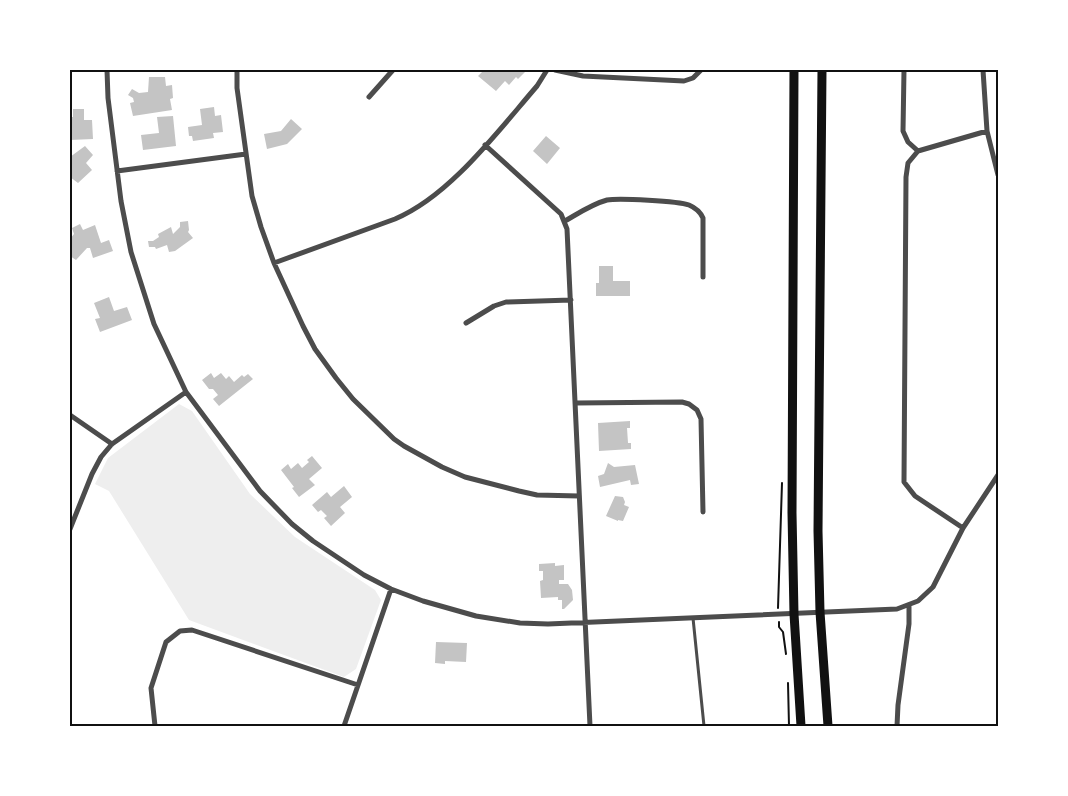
<svg xmlns="http://www.w3.org/2000/svg" width="1068" height="796" viewBox="0 0 1068 796" font-family="Cabin,sans-serif">
	<rect width="100%" height="100%" fill="#fff"/>
	<!-- green -->
	<path fill="#eee" d="M179,404L192,411L250,494L295,537L375,590L381,600L356,669L344,677L189,620L109,491L95,484L108,458Z"/>
	<!-- building -->
	<path fill="#c4c4c4" d="M141,70H170V72H141Z
		M484,70H525V72L518,79L516,77L509,85L505,81L496,91L478,76Z
		M149,77H165L166,86L172,85L173,98L170,99L172,110L133,116L130,103L134,102L133,98L128,95L132,89L139,93L148,92Z
		M214,107L215,116L221,115L223,132L213,133L214,138L193,141L192,136H189L188,127L202,125L200,109Z
		M73,109H84V120H92L93,139L70,140V117H73Z
		M173,116L176,146L143,150L141,135L159,133L157,117Z
		M291,119L302,129L287,144L267,149L264,134L281,131Z
		M546,136L560,148L547,164L533,151Z
		M85,146L93,155L86,163L92,170L78,183L70,177V157Z
		M188,221L189,230L188,232L193,238L175,251L169,252L167,245L156,249L155,247H149L148,241H153L159,237L158,234L171,227L173,234L180,227V222Z
		M80,224L83,230L95,225L101,243L109,240L113,251L93,258L90,248H87L76,260L70,256V239L74,234L72,228Z
		M599,266H613V281H630V296H596V283H599Z
		M109,297L114,311L127,307L132,320L100,332L95,319L100,318L94,303Z
		M211,373L214,378L221,373L226,379L229,376L234,382L242,375L244,377L248,374L253,379L219,406L213,399L218,395L213,389H209L202,380Z
		M630,421V428H627L628,443H631V449L599,451L598,423Z
		M312,456L322,468L309,479L315,485L299,497L292,488L294,487L281,470L288,464L291,469L298,463L302,468L309,462L307,460Z
		M608,463L614,467L635,465L639,484L631,485L630,480L600,487L598,476L604,474Z
		M344,486L352,497L340,507L345,513L331,526L324,518L327,516L321,510L318,512L312,505L327,492L331,497Z
		M615,496L623,497L625,502L624,505L629,507L623,521L618,520V521L606,516Z
		M555,563V566L564,565V580H559V584H568L572,590L573,600L564,609H562V600H558V597L541,598L540,581L543,580V571H539V564Z
		M436,642L467,643L466,662L445,661V664L435,663Z"/>
	<g fill="none" stroke-linecap="round" stroke-linejoin="round">
		<!-- path -->
		<path stroke="#111" stroke-width="2" d="M778,608L782,483
			M779,622V627L783,632L786,654
			M788,683L789,726"/>
		<!-- service -->
		<path stroke="#4c4c4c" stroke-width="3" d="M693,618L704,726"/>
		<!-- minor -->
		<path stroke="#4c4c4c" stroke-width="5" d="M107,70L108,98L121,201L131,252L154,324L186,392L260,491L292,524L313,541L364,575L391,589L423,601L476,616L520,623L548,624L897,609L918,601L933,587L963,528L998,475
			M237,70V88L252,196L261,227L274,263L303,326L315,349L336,378L353,399L394,439L404,446L442,467L465,477L519,491L537,495L579,496
			M555,70L583,76L684,81L693,78L701,70
			M904,70L903,131L908,142L918,151
			M983,70L987,131L998,175
			M369,97L393,70
			M485,145L561,214L567,229L590,726
			M117,171L246,154
			M565,221C579,213 592,204 607,200C619,198 678,201 689,205C696,208 700,211 703,218V277
			M274,263L395,219C450,196 498,131 537,86L547,70
			M466,323L494,306L506,302L571,300
			M576,403L682,402L689,404L697,410L701,419L703,512
			M70,415L112,444
			M963,528L915,496L904,482L906,177L908,163L918,151L987,131
			M70,529L92,474L101,457L112,444L186,392
			M155,726L151,688L166,642L180,631L192,630L358,685
			M344,726L391,589
			M897,726L898,705L909,624V606"/>
		<!-- secondary -->
		<path stroke="#111" stroke-width="9" d="M794,70L792,513L794,614L801,726
			M822,70L818,531L820,612L828,726"/>
	</g>
	<!-- border -->
	<rect width="1068" height="796" fill="none" stroke="#ffffff" stroke-width="142"/>
	<rect x="71" y="71" width="926" height="654" fill="none" stroke="#111" stroke-width="2"/>
</svg>
